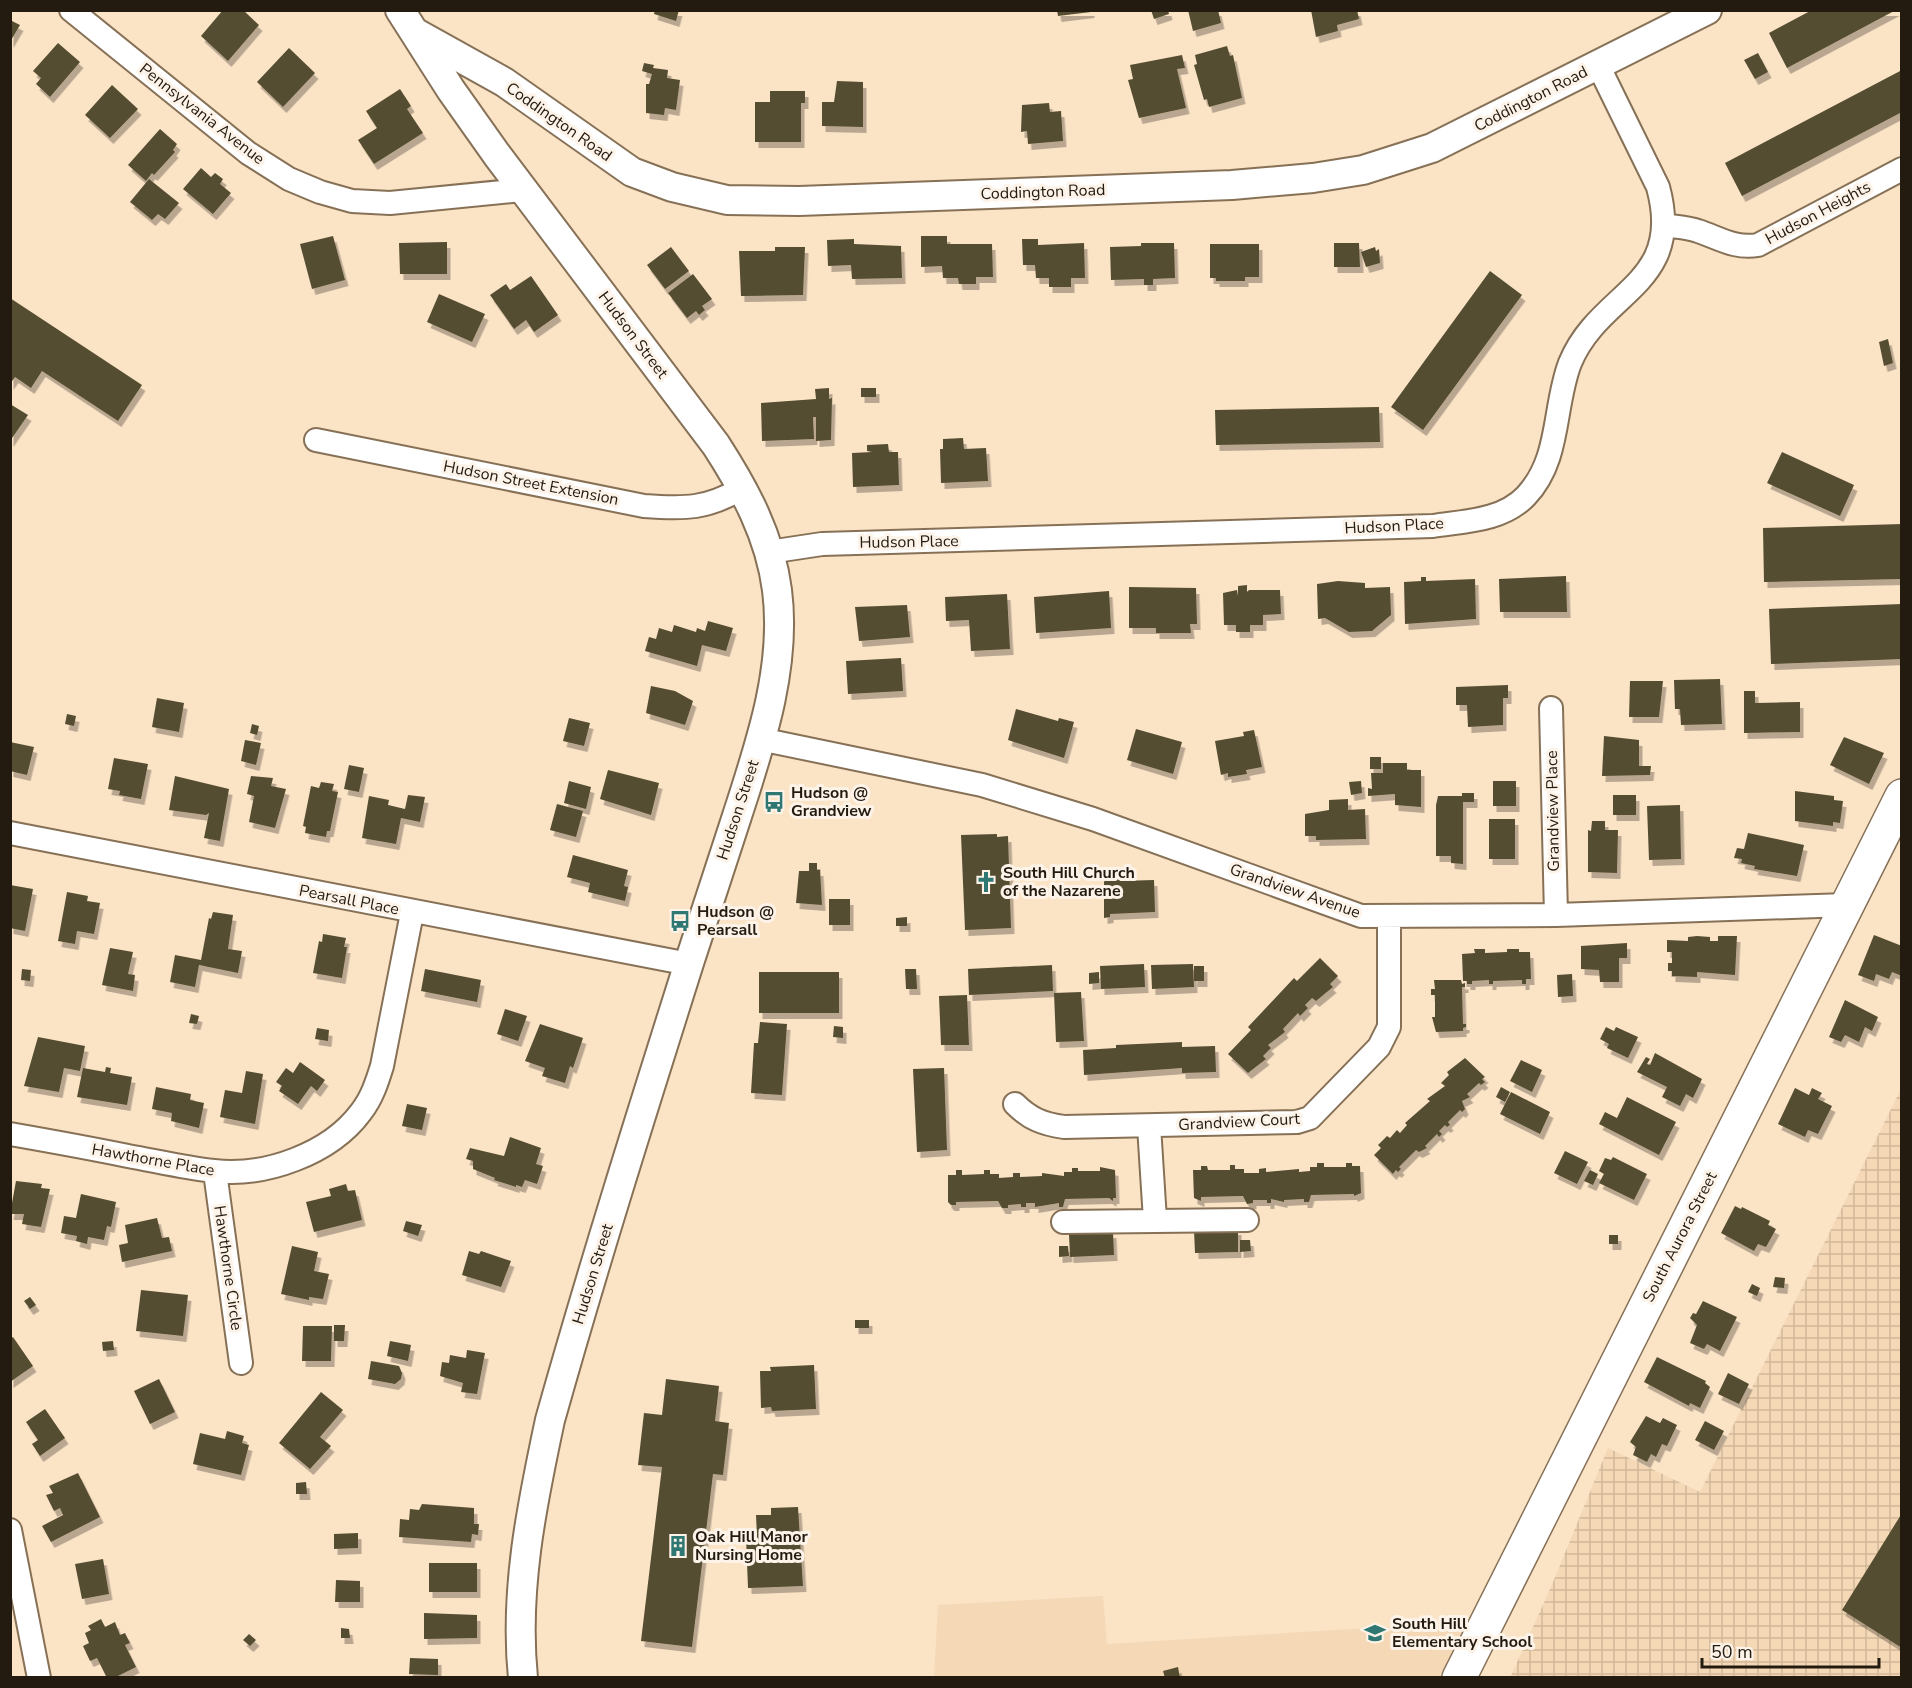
<svg xmlns="http://www.w3.org/2000/svg" width="1912" height="1688" viewBox="0 0 1912 1688" font-family="'Nunito Sans',sans-serif">
	<defs>
		<pattern id="industrial-grid" width="8" height="8" patternUnits="userSpaceOnUse" patternTransform="scale(1.5)"><rect width="8" height="8" fill="#f5d8b5"/><path d="M0 4h8M4 0v8" fill="none" stroke="#d2b99b"/></pattern>
		<filter id="shadow"><feDropShadow dx="3.5" dy="6" stdDeviation="0" flood-color="#0004"/></filter>
	</defs>
	<rect width="100%" height="100%" fill="#fbe3c6"/>
	<!-- built -->
	<path fill="#f5d8b5" d="M1103,1596L1107,1644L1469,1622L1443,1677L934,1678L938,1605Z"/>
	<!-- industrial -->
	<path fill="url(#industrial-grid)" d="M1901,1089V1677L1510,1678L1551,1587L1608,1448L1700,1492Z"/>
	<!-- building -->
	<path fill="#554d30" filter="url(#shadow)" d="M223,10H243L259,25L228,61L201,36Z
		M655,10H679L676,21L654,14Z
		M1057,10H1091V12L1058,16Z
		M1151,10H1168L1169,14L1154,19Z
		M1188,10H1218L1221,23L1193,31Z
		M1311,10H1357L1359,19L1337,25L1338,31L1316,37Z
		M1812,10H1896L1787,68L1769,33Z
		M10,20L20,25L10,42Z
		M58,43L80,62L50,97L36,84L41,78L33,71Z
		M1227,46L1230,56L1233,55L1242,98L1209,107L1207,99L1204,100L1194,65L1197,64L1195,55Z
		M289,48L315,73L283,107L257,82Z
		M1758,53L1768,72L1755,79L1744,60Z
		M1182,55L1185,68L1177,69L1186,108L1139,118L1128,80L1133,79L1130,65Z
		M644,63L654,65L653,68L668,70L667,78L680,80L676,110L665,108L664,115L646,113V84H649L652,74L642,71Z
		M1902,70V112L1742,196L1725,163Z
		M837,81L863,82V127L822,126V102H834Z
		M112,85L138,109L110,138L85,115Z
		M400,89L411,106L407,109L423,133L374,164L358,140L377,128L366,111Z
		M770,91H805V103H801V142H755V102H770Z
		M1049,103L1050,112L1061,111L1063,141L1028,144L1027,131L1021,132L1022,105Z
		M160,129L177,144L173,150L175,152L154,175L152,173L146,181L128,165Z
		M201,168L211,177L215,173L223,179L220,184L231,193L213,214L183,189Z
		M149,179L179,203L165,219L158,214L152,220L130,202Z
		M333,236L345,280L312,289L300,244Z
		M921,236H947V244H992L993,277H976V284H959L958,278H943L942,266L921,267Z
		M854,239V244L901,246L902,278L852,279L851,265L828,266L827,240Z
		M1022,239H1038V245L1084,243L1085,278H1071V287H1049V278H1036L1035,265H1023Z
		M447,242V274H400L399,243Z
		M1141,243H1174L1175,278L1153,279V285H1144V279L1111,280L1110,247L1141,246Z
		M1334,243H1359L1360,267H1334Z
		M1210,244H1259V277H1245V281H1216V278H1210Z
		M671,247L689,271L665,289L647,265Z
		M775,247H805L803,295L741,296L739,251H775Z
		M1375,247L1376,251L1379,249L1380,263L1366,267L1361,252Z
		M1490,271L1522,295L1423,430L1391,407Z
		M693,274L712,299L702,306L705,310L699,315L696,311L687,318L668,293Z
		M531,276L558,315L534,332L526,320L514,329L490,295L506,284L510,290Z
		M439,294L485,314L472,342L427,322Z
		M10,298L142,385L118,421L42,371L31,388L15,377L10,384Z
		M1888,339L1893,363L1884,366L1879,342Z
		M829,388V399L832,398L831,440L816,441V417H813L814,439L762,441L761,403L816,399L815,389Z
		M861,388H876V397H861Z
		M10,404L28,415L10,441Z
		M1379,407L1380,442L1216,445L1215,410Z
		M963,438L964,449L986,448L988,481L941,483L940,449H943V439Z
		M888,444L889,452H898L899,485L853,487L852,453L872,452L867,451V445Z
		M1782,452L1854,485L1840,516L1767,483Z
		M1902,524V579L1764,582L1763,528Z
		M1566,576L1567,612H1500L1499,579Z
		M1421,577H1426V581L1475,579L1476,619L1405,624L1404,582L1421,581Z
		M1338,581L1365,583V588L1390,587L1391,615L1372,631L1349,632L1325,618L1318,619L1317,584Z
		M1247,585V592L1249,590H1280L1281,614L1263,615V625H1250V632H1236V625H1224L1223,593L1237,590L1238,596V586Z
		M1129,587L1196,588L1197,624H1190L1191,633H1156V628H1129Z
		M1109,591L1111,628L1036,633L1034,597Z
		M1007,594L1010,649L971,651L969,620L946,621L945,597Z
		M1902,604V659L1771,664L1769,609Z
		M907,605L910,637L859,641L855,607Z
		M708,621L733,628L726,651L702,645L697,666L645,651L649,637L656,639L659,628L672,632L674,625L696,632L697,628L705,631Z
		M901,658L903,691L848,694L846,661Z
		M1720,679L1722,724L1681,725L1680,709H1675L1674,680Z
		M1630,681H1663L1659,717H1629Z
		M1508,685V698H1503V725L1468,727L1467,705H1456V687Z
		M651,686L675,691L693,701L685,725L646,713Z
		M1744,691H1755V703L1800,702V732L1744,733Z
		M157,698L184,703L179,732L152,727Z
		M1016,709L1058,721L1059,718L1074,722L1064,758L1008,740Z
		M67,714L76,716L74,726L65,724Z
		M569,718L590,723L584,746L563,741Z
		M252,724L259,726L257,735L250,733Z
		M1136,729L1182,742L1173,774L1127,760Z
		M1254,730L1262,767L1246,770L1247,774L1228,777V773L1221,775L1215,741L1244,736L1243,732Z
		M1604,736L1639,740V766H1651L1650,775L1602,776Z
		M1844,737L1884,753L1869,784L1830,765Z
		M245,740L261,743L256,765L241,761Z
		M10,742L34,747L27,775L10,771Z
		M1370,757H1381V769H1370Z
		M114,758L148,764L141,799L119,795L120,791L108,789Z
		M1383,763H1407V770H1421V807L1395,805V794L1368,796V788L1372,789L1371,773H1383Z
		M349,765L364,768L359,792L344,789Z
		M608,770L659,783L651,815L600,799Z
		M175,776L229,789L220,841L204,838L209,813L206,815L169,810Z
		M251,776L273,778L271,786L286,789L275,828L249,822L254,796L247,794Z
		M569,781L591,787L586,809L564,803Z
		M1361,781L1362,793L1351,795L1349,782Z
		M1493,781H1516V806H1493Z
		M321,782L334,784L332,791L338,792L330,831H327L326,837L305,833L306,827L303,826L311,786L319,788Z
		M1795,791L1834,796V800L1843,801L1840,823L1833,822V826L1795,821Z
		M1462,793H1474V802H1463V864L1451,863V856H1436V805L1438,796H1462Z
		M408,795L425,797L420,822L401,818L396,844L362,838L369,796L389,800L388,805L405,809Z
		M1613,795H1636V815H1613Z
		M1348,799V810L1365,809L1366,839L1316,840V836H1305V814L1329,810V800Z
		M557,804L583,811L576,837L550,830Z
		M1680,805L1681,859L1649,860L1647,806Z
		M1489,819H1515V859H1489Z
		M1592,821H1605V830H1618L1617,873L1588,872V830L1591,831Z
		M1748,833L1804,845L1797,876L1754,869L1755,866L1741,863L1742,859L1734,858L1737,848L1744,849Z
		M997,834V837L1008,836L1011,928L965,930L961,835Z
		M573,855L628,870L624,886L628,887L625,901L588,892L590,883L567,877Z
		M809,863H817V870H820L822,905L796,903L799,871H809Z
		M1120,878V881L1154,880L1155,912L1110,914V917L1104,918V882L1106,879Z
		M10,885L33,889L25,931L10,928Z
		M67,892L88,896L87,901L100,903L94,934L77,931L75,944L58,941Z
		M829,899H850V925H829Z
		M213,912L233,915L228,949L242,951L238,973L199,965L195,987L170,982L175,955L201,960L209,918L211,919Z
		M907,917V926H896V918Z
		M323,934L346,938L344,947H347L342,978L313,973L319,941L322,942Z
		M1874,935L1902,946V976L1892,972L1889,979L1876,974L1874,981L1858,975Z
		M1697,936L1710,937V941H1718V936H1737L1735,975L1697,972V977L1672,976V971H1668V963H1672V952H1667V940L1688,941V937Z
		M1627,943V958H1619V982H1600L1599,970L1581,969V946Z
		M110,948L133,952L128,974L135,975L133,991L102,985Z
		M1474,949H1485V953L1507,952V949H1519V952H1530L1531,979H1526V984H1522V980L1493,981V984H1489V980L1472,981V984H1467V981H1463L1462,954L1475,953Z
		M1320,958L1338,976L1330,984L1333,987L1316,1001L1312,998L1305,1005L1308,1008L1300,1016L1298,1013L1283,1029L1285,1032L1268,1045L1271,1048L1263,1056L1266,1059L1248,1073L1228,1054L1251,1030L1248,1027L1294,978L1297,981Z
		M1144,964L1145,987L1101,989L1100,966Z
		M1193,964L1194,987L1152,989L1151,965Z
		M1052,965L1053,991L969,995L968,969Z
		M1194,966H1204V981H1194Z
		M22,969L31,970L30,981L21,980Z
		M425,969L481,980L477,1002L421,991Z
		M905,969H916L917,989H906Z
		M759,972H839V1013H759Z
		M1099,972V983L1089,984V973Z
		M1572,974L1573,996L1558,997L1557,975Z
		M1434,980H1461L1462,984L1465,983V987H1462L1463,1024H1466V1027L1463,1028V1031L1436,1032L1432,1017H1435V995H1431V989H1435Z
		M1081,992L1084,1041L1056,1042L1054,993Z
		M967,995L969,1045H941L939,996Z
		M1845,1000L1878,1017L1872,1031L1865,1027L1859,1042L1845,1035L1841,1042L1829,1037Z
		M505,1009L527,1016L518,1041L497,1034Z
		M191,1014L199,1016L197,1024L189,1023Z
		M760,1022L787,1024L782,1095L751,1093L754,1043H758Z
		M540,1024L583,1038L573,1068L570,1066L565,1083L542,1076L545,1068L525,1061Z
		M834,1026L843,1027V1038L833,1037Z
		M1606,1027L1614,1031L1616,1027L1638,1037L1628,1058L1607,1048L1609,1044L1600,1039Z
		M317,1028L329,1030L328,1041L315,1039Z
		M38,1037L85,1046L80,1071L64,1068L59,1092L24,1086Z
		M1182,1042V1047L1215,1046L1216,1072L1182,1073V1068L1084,1075L1083,1050L1116,1048V1045Z
		M1655,1053L1702,1079L1693,1098L1686,1094L1680,1106L1662,1097L1667,1087L1637,1072L1646,1057L1650,1059L1647,1064L1650,1065Z
		M1465,1058L1485,1077L1482,1079L1485,1082L1481,1085L1479,1083L1467,1094L1470,1097L1462,1101L1465,1109L1462,1112L1460,1110L1448,1122L1450,1125L1447,1127L1445,1125L1439,1131L1442,1134L1439,1137L1437,1134L1425,1146L1427,1148L1419,1152L1416,1150L1399,1167L1401,1169L1398,1172L1396,1170L1393,1174L1374,1155L1381,1148L1378,1145L1387,1136L1390,1138L1397,1130L1400,1133L1407,1125L1405,1123L1430,1101L1427,1099L1445,1086L1441,1083L1449,1075L1447,1072Z
		M1521,1060L1542,1070L1532,1092L1510,1081Z
		M300,1062L325,1080L317,1091L311,1086L298,1104L279,1091L282,1086L276,1082L286,1068L293,1073Z
		M106,1067L111,1068L110,1073L132,1077L127,1105L77,1097L83,1068L105,1072Z
		M944,1068L947,1150L917,1152L913,1069Z
		M246,1071L263,1074L255,1124L220,1117L225,1090L242,1093Z
		M156,1087L191,1094L190,1100L204,1103L199,1128L171,1121L172,1113L152,1109Z
		M1501,1087L1510,1092L1505,1102L1496,1097Z
		M1795,1088L1809,1095L1812,1088L1822,1093L1818,1099L1832,1106L1818,1134L1808,1130L1805,1137L1778,1124Z
		M1511,1092L1550,1112L1540,1134L1500,1114Z
		M1627,1097L1676,1122L1659,1155L1599,1124L1605,1112L1617,1118Z
		M407,1104L427,1108L422,1130L402,1126Z
		M510,1137L541,1148L536,1164L543,1166L537,1184L525,1180L522,1187L516,1185V1187L494,1180L495,1178L473,1169V1161L466,1159L470,1148L504,1156Z
		M1565,1151L1588,1162L1577,1184L1554,1173Z
		M1613,1157L1647,1174L1634,1200L1599,1183L1604,1174L1599,1171L1605,1158L1611,1160Z
		M1317,1163H1324V1167H1346V1163H1352V1166H1360L1361,1193L1354,1196V1194L1311,1195L1309,1202H1304V1199L1284,1200V1202L1271,1199V1203H1267V1200H1253V1203L1247,1204L1243,1196L1201,1197V1201L1194,1198L1193,1170H1201V1166H1207L1208,1170H1230V1165H1235V1169H1244V1173H1259V1169L1266,1168V1172L1299,1169V1172L1310,1171V1167H1317Z
		M1100,1167L1115,1170L1116,1198H1113V1201L1109,1198L1065,1199L1063,1207H1059V1203L1035,1207V1203H1026V1207H1021V1204L1008,1205V1208H1002L998,1201L956,1202V1205H951L948,1202V1175H956V1170H962V1175L984,1174V1170H990V1174H999V1178L1013,1177V1173H1020V1177L1042,1176V1173L1064,1176V1172H1072V1168H1078V1171H1100Z
		M1590,1170L1598,1174L1593,1185L1584,1181Z
		M16,1181L42,1184L41,1188L50,1189L41,1227L22,1224L24,1214H10Z
		M346,1184L348,1191L355,1190L362,1220L314,1232L306,1202L331,1196L329,1189Z
		M81,1194L116,1202L111,1227L107,1226L104,1240L88,1237L87,1244L76,1241L77,1236L61,1233L64,1216L76,1218Z
		M1735,1206L1741,1209L1742,1207L1770,1221L1768,1225L1776,1229L1766,1247L1758,1244L1754,1251L1721,1233Z
		M157,1218L162,1238L169,1237L172,1251L122,1262L119,1245L128,1243L125,1225Z
		M406,1221L422,1225L418,1236L403,1231Z
		M1238,1229V1252L1195,1253L1194,1230Z
		M1113,1232L1114,1255L1070,1257L1069,1234Z
		M1609,1235H1618V1244H1609Z
		M1240,1240H1250L1251,1251L1240,1252Z
		M292,1246L318,1252L314,1271L329,1274L323,1299L309,1297V1300L281,1294Z
		M1059,1246H1068L1069,1256L1059,1257Z
		M469,1251L479,1254L481,1251L511,1261L501,1287L462,1275Z
		M1775,1277L1785,1278L1784,1288L1773,1287Z
		M1752,1284L1760,1288L1757,1296L1748,1292Z
		M141,1290L188,1295L183,1336L136,1331Z
		M30,1297L36,1305L30,1309L24,1301Z
		M1703,1301L1737,1317L1720,1351L1707,1344L1704,1349L1690,1343L1697,1325L1690,1318L1693,1313L1696,1314Z
		M855,1320H869V1328H855Z
		M334,1325H345L344,1341H334Z
		M303,1326H332L331,1361H302Z
		M13,1337L33,1366L10,1382V1339Z
		M113,1341L114,1350L103,1351L102,1342Z
		M390,1341L411,1345L408,1361L387,1356Z
		M467,1350L485,1353L477,1394L461,1392L463,1383L440,1376L442,1362L449,1363L450,1355L466,1358Z
		M1657,1357L1706,1381L1705,1383L1710,1387L1700,1408L1690,1403L1689,1406L1644,1382Z
		M371,1361L399,1366L402,1373L401,1379L395,1384L368,1379Z
		M814,1365L816,1409L772,1411L771,1407L761,1408L760,1371H771L770,1367Z
		M1728,1373L1749,1384L1739,1404L1718,1394Z
		M159,1379L175,1412L150,1424L134,1391Z
		M666,1379L719,1386L715,1421L729,1423L723,1475L713,1474L692,1647L641,1641L662,1467L638,1465L644,1413L662,1415Z
		M321,1392L343,1410L320,1437L331,1446L310,1469L279,1443Z
		M45,1409L65,1438L40,1456L32,1444L38,1440L26,1422Z
		M1646,1416L1660,1423L1663,1418L1677,1425L1667,1446L1662,1444L1656,1457L1651,1454L1647,1462L1633,1455L1636,1447L1630,1442Z
		M1705,1421L1724,1431L1714,1450L1695,1440Z
		M227,1431L244,1436L242,1443L249,1445L241,1475L193,1464L200,1433L225,1439Z
		M78,1473L100,1517L51,1542L42,1526L63,1515L60,1508L54,1511L46,1495L53,1493L49,1486Z
		M306,1482L307,1494H296V1483Z
		M422,1504L474,1508V1524H479L478,1535L472,1534L471,1542L399,1537L400,1519L409,1520L410,1509L419,1510Z
		M798,1507L803,1586L748,1588L746,1537H757L756,1515H771V1508Z
		M1902,1513V1648L1842,1610Z
		M358,1533V1548L334,1549V1534Z
		M103,1559L109,1594L82,1599L75,1564Z
		M429,1563H477V1592H429Z
		M336,1580L360,1581V1602H335Z
		M424,1613L477,1615V1638L424,1639Z
		M101,1619L105,1627L115,1622L120,1635L125,1633L130,1643L125,1645L136,1667L114,1678H107L97,1658L90,1661L83,1646L89,1643L85,1633L91,1630L88,1626Z
		M341,1628L349,1629L350,1638H341Z
		M249,1634L256,1640L250,1646L243,1640Z
		M410,1658L438,1659V1675L409,1674Z
		M1178,1667L1180,1678H1165L1163,1671Z"/>
	<g fill="none" stroke-linecap="round" stroke-linejoin="round">
		<defs>
			<path id="minor" d="M71,10L248,153L289,179L320,192L352,201L390,203L522,190
				M1664,225C1675,227 1687,227 1698,231C1719,238 1735,249 1758,245L1902,169
				M316,440L644,506C686,509 706,509 743,488
				M769,552L822,544L1433,526C1465,521 1502,521 1526,496C1561,459 1553,407 1570,363C1600,290 1685,286 1658,187L1598,65
				M1551,708L1556,915
				M760,739L982,785L1093,819L1361,916L1556,915L1847,905
				M10,833L689,964
				M1015,1104C1030,1119 1043,1124 1064,1127L1297,1122L1310,1118L1379,1047L1389,1027V916
				M1149,1126L1155,1220
				M10,1134C50,1141 89,1148 128,1156C156,1161 185,1168 214,1171C265,1177 330,1154 361,1112C372,1098 377,1082 382,1066L412,913
				M215,1172L241,1363
				M1063,1222L1247,1220
				M10,1530L39,1678"/>
			<path id="tertiary" d="M400,10L451,90L497,155L716,445C745,490 770,536 777,590C787,667 760,745 737,816C721,865 705,914 689,963C641,1115 593,1267 550,1420C532,1504 514,1591 523,1678
				M416,33L504,82L632,172L672,187L727,200L799,201L1232,185L1313,178L1363,170L1432,148L1707,10"/>
			<path id="secondary" d="M1459,1678L1902,796"/>
		</defs>
		<!-- minor casing -->
		<use href="#minor" stroke="#867157" stroke-width="26"/>
		<!-- tertiary casing -->
		<use href="#tertiary" stroke="#867157" stroke-width="32"/>
		<!-- secondary casing -->
		<use href="#secondary" stroke="#867157" stroke-width="36"/>
		<!-- minor -->
		<use href="#minor" stroke="#fff" stroke-width="22"/>
		<!-- tertiary -->
		<use href="#tertiary" stroke="#fff" stroke-width="28"/>
		<!-- secondary -->
		<use href="#secondary" stroke="#fff" stroke-width="33"/>
	</g>
	<!-- icons -->
	<defs>
		<symbol id="bus-bare" viewBox="-9 -9 18 18"><path d="M-5-6H5V4H4V6H2V4H-2V6H-4V4H-5ZM-3.5-4V0h7V-4ZM-3.5 1.2v1.5H-2V1.2ZM2 1.2v1.5H3.5V1.2Z" fill="#2e7772" stroke="#fdf3e8" stroke-width="2.5" paint-order="stroke"/></symbol>
		<symbol id="church-bare" viewBox="-9 -9 18 18"><path d="M-1.2-6h2.4v3.5h3.3v2.4h-3.3V6h-2.4V-.1h-3.3v-2.4h3.3Z" fill="#2e7772" stroke="#fdf3e8" stroke-width="2.5" paint-order="stroke"/></symbol>
		<symbol id="building-bare" viewBox="-9 -9 18 18"><path d="M-4-6H4V6H1V3H-1V6H-4ZM-2.5-4.3h1.7v1.8h-1.7ZM.8-4.3h1.7v1.8H.8ZM-2.5-1h1.7V.8h-1.7ZM.8-1h1.7V.8H.8Z" fill="#2e7772" stroke="#fdf3e8" stroke-width="2.5" paint-order="stroke"/></symbol>
		<symbol id="school-bare" viewBox="-9 -9 18 18"><path d="M0-5L7-2L0 1L-7-2ZM-4 1L0 2.5L4 1V4Q0 6-4 4Z" fill="#2e7772" stroke="#fdf3e8" stroke-width="2.5" paint-order="stroke"/></symbol>
	</defs>
	<g fill-rule="evenodd">
		<use href="#bus-bare" x="759" y="787" width="30" height="30"/>
		<use href="#church-bare" x="971" y="867" width="30" height="30"/>
		<use href="#bus-bare" x="665" y="906" width="30" height="30"/>
		<use href="#building-bare" x="663" y="1531" width="30" height="30"/>
		<use href="#school-bare" x="1360" y="1618" width="30" height="30"/>
	</g>
	<g text-anchor="middle" dominant-baseline="central" stroke-width="6" stroke-linejoin="round" paint-order="stroke">
		<!-- street labels -->
		<g font-size="16" fill="#231b10" stroke="#fdf3e8">
			<text transform="translate(1531 99) rotate(-27)">Coddington Road</text>
			<text transform="translate(202 114) rotate(38)">Pennsylvania Avenue</text>
			<text transform="translate(559 122) rotate(35)">Coddington Road</text>
			<text transform="translate(1043 192) rotate(-2)">Coddington Road</text>
			<text transform="translate(1818 213) rotate(-28)">Hudson Heights</text>
			<text transform="translate(633 335) rotate(53)">Hudson Street</text>
			<text transform="translate(531 483) rotate(11)">Hudson Street Extension</text>
			<text transform="translate(1394 526) rotate(-3)">Hudson Place</text>
			<text transform="translate(909 542) rotate(-1)">Hudson Place</text>
			<text transform="translate(738 810) rotate(-72)">Hudson Street</text>
			<text transform="translate(1553 811) rotate(-91)">Grandview Place</text>
			<text transform="translate(1295 891) rotate(19)">Grandview Avenue</text>
			<text transform="translate(349 900) rotate(11)">Pearsall Place</text>
			<text transform="translate(1239 1122) rotate(-3)">Grandview Court</text>
			<text transform="translate(153 1160) rotate(10)">Hawthorne Place</text>
			<text transform="translate(1680 1237) rotate(-63)">South Aurora Street</text>
			<text transform="translate(228 1268) rotate(82)">Hawthorne Circle</text>
			<text transform="translate(593 1274) rotate(-73)">Hudson Street</text>
		</g>
		<!-- poi labels -->
		<g font-size="16" font-weight="bold" fill="#231b10" stroke="#fdf3e8" text-anchor="start">
			<text x="791" y="793">Hudson @<tspan x="791" dy="18">Grandview</tspan></text>
			<text x="1003" y="873">South Hill Church<tspan x="1003" dy="18">of the Nazarene</tspan></text>
			<text x="697" y="912">Hudson @<tspan x="697" dy="18">Pearsall</tspan></text>
			<text x="695" y="1537">Oak Hill Manor<tspan x="695" dy="18">Nursing Home</tspan></text>
			<text x="1392" y="1624">South Hill<tspan x="1392" dy="18">Elementary School</tspan></text>
		</g>
	</g>
	<!-- border -->
	<rect width="1912" height="1688" fill="none" stroke="#231b10" stroke-width="24"/>
	<!-- scale -->
	<path d="M1702 1658v9h177v-9" fill="none" stroke="#231b10" stroke-width="3"/>
	<text x="1711" y="1658" font-size="18" fill="#231b10" stroke="#fdf3e8" stroke-width="4.5" paint-order="stroke">50 m</text>
</svg>
